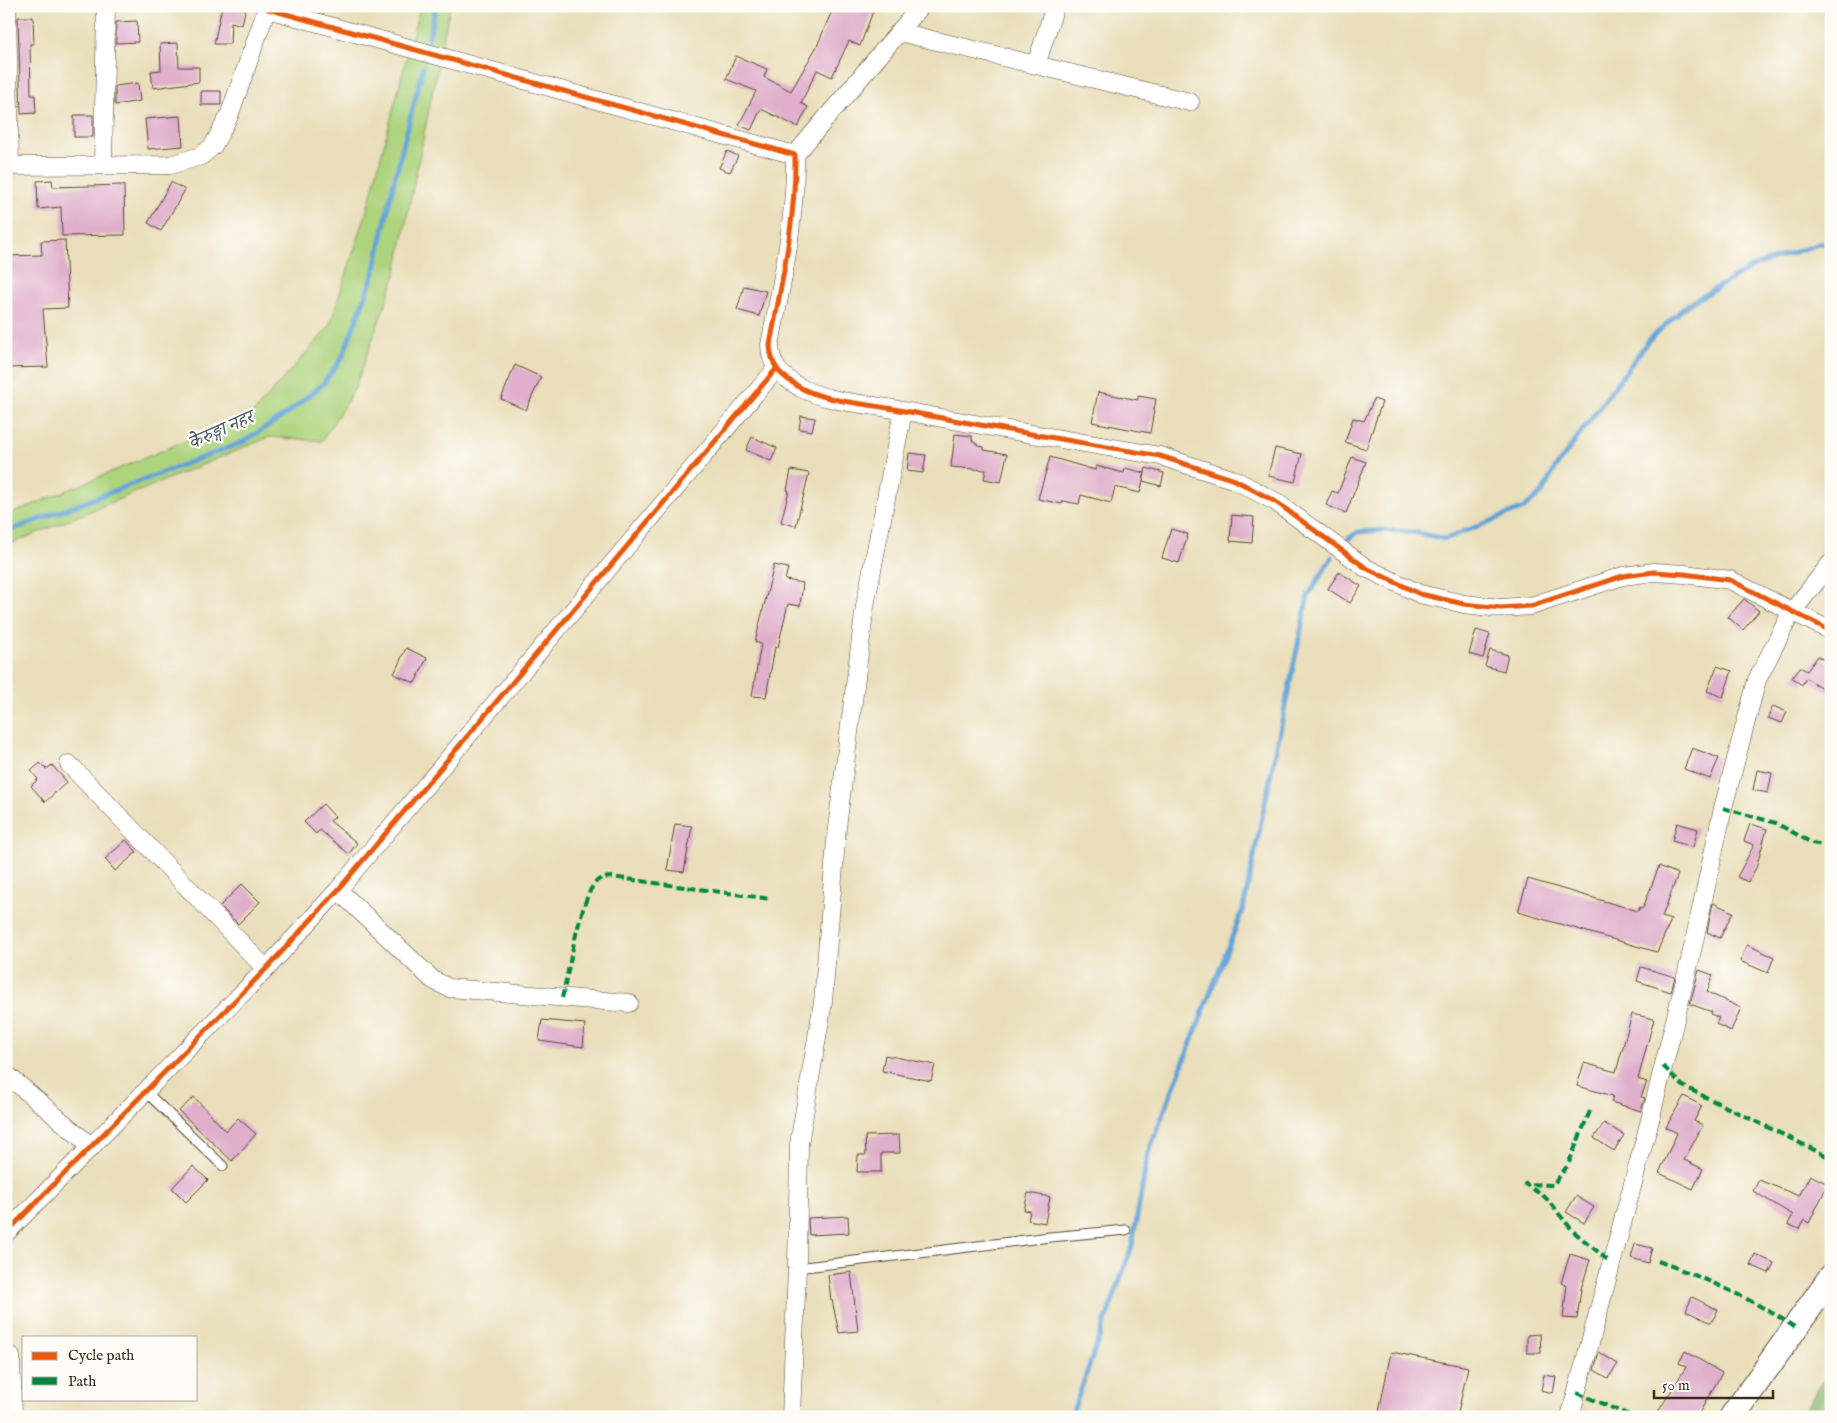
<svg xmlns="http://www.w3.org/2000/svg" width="1837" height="1423" viewBox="0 0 1837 1423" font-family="'IM FELL English','Noto Serif Devanagari',serif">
	<rect width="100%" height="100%" fill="#fdfcf7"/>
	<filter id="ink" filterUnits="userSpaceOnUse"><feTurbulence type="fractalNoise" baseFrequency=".02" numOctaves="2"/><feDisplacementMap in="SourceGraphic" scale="10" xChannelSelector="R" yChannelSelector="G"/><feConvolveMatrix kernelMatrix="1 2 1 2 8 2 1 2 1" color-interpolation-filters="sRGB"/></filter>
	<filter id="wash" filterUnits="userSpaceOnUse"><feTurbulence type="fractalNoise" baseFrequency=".0096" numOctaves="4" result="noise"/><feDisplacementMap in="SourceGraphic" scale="20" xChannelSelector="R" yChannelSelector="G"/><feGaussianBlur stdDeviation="1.12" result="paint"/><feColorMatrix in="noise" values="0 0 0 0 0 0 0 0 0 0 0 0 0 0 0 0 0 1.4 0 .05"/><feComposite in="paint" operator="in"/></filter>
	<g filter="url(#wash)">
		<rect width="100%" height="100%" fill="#e9deb9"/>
		<!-- green -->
		<path fill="#add37d" stroke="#747e4e" d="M420,6H450L395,277L355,388L322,441L269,437L6,546V516L254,412L329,327L366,214Z"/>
		<!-- forest -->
		<path fill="#8ab56c" stroke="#627045" d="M1831,1370V1417H1799Z"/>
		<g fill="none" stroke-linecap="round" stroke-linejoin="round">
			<!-- stream -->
			<path stroke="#63a3d6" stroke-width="5" d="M427,45L436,6
				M6,532L243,442L285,415L322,385L342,358L374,273L392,190L423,67
				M1348,539L1358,532L1384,530L1418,533L1445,539L1524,508L1542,493L1556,467L1648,341L1687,305L1756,265L1819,244L1831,243
				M1062,1417L1073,1414
				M1071,1417L1132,1246L1148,1153L1243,909L1308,596L1332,557"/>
		</g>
		<g id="blocks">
			<!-- building -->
			<path fill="#dfafcb" d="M222,6H246L242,25L231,22L230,44H214Z
				M834,6H875L860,46L849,41L832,77L817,70L801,103L808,107L798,127L761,109L751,130L739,125L756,91L726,79L736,56L767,69L764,77L791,91L817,46Z
				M18,17H33L34,44H30L31,95H35L36,113L21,114Z
				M137,21L138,42L116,43V22Z
				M178,43L179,67H199V82L153,88L151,71L161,70L160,44Z
				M138,83L140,101L115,105V86Z
				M201,91H221V105H201Z
				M74,115H93V137H74Z
				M181,116L183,146L148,149L145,119Z
				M727,151L738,156L730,172L719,168Z
				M52,180L53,187L124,185L125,235L62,236L61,207L38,209L37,181Z
				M171,182L185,190L161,231L148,223Z
				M65,240L68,308L43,309L48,367L7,368L6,256L42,255L41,241Z
				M744,286L766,291L759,316L737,310Z
				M515,365L541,377L526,410L501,399Z
				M1098,392L1138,400V396L1156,399L1150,433L1092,422Z
				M1374,399L1382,402L1366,449L1345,442L1353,418L1364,421Z
				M801,416L815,418L812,431L799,429Z
				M955,434L972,436V440L979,446L984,447V450L1007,454L1001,482L984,479L986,470L951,467Z
				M752,437L777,448L771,461L746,450Z
				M1275,448L1302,454L1295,482L1268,476Z
				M909,453L926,455L923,473L907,471Z
				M1050,457L1095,470L1096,466L1124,473L1125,468L1145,473L1140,493L1115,487L1111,503L1081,495L1079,504L1063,501L1062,504L1038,499Z
				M1352,457L1366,462L1346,513L1326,505L1332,491L1338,493Z
				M1146,468L1164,473L1161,486L1143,481Z
				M791,470L809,473L796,526L781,522L789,491L787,490Z
				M1232,515L1254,517L1252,543L1230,541Z
				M1171,529L1188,534L1179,563L1162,558Z
				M774,565L788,568L785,580L803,583L800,606L788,604L778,647H775L766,697L752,696L761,644L755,642Z
				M1339,572L1361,586L1350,603L1328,589Z
				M1744,599L1759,611L1743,630L1728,617Z
				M1476,630L1490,634L1483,658L1469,654Z
				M406,648L427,658L415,683L394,674Z
				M1490,650L1508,655L1504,671L1485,666Z
				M1818,656L1831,665V694L1806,678L1802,685L1792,678L1800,667L1807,671Z
				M1717,666L1732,671L1723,697L1707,691Z
				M1773,706L1787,712L1782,723L1768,718Z
				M1692,748L1719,758L1710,779L1684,769Z
				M40,763L46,769L52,765L67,782L45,802L31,786L38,779L31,771Z
				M1757,770L1772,773L1768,793L1753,790Z
				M323,804L335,817L330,821L357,843L349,854L320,830L316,834L304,822Z
				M1677,823L1698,829L1693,847L1672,841Z
				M675,824L692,826L684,872L667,870Z
				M1750,824L1767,829L1756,868L1748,882L1737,877L1754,845L1744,841Z
				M126,840L137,852L115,871L105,859Z
				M1659,866L1678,874L1662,917L1671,920L1657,952L1518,912L1528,879L1638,911L1640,907L1643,908Z
				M242,884L260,902L238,924L220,906Z
				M1713,903L1733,912L1720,938L1707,932Z
				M1747,945L1774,957L1768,973L1740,961Z
				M1641,967L1675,977L1671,992L1637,981Z
				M1699,970L1713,975L1707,992L1741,1008L1731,1031L1716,1024L1719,1018L1711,1014L1712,1012L1690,1004Z
				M1632,1014L1654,1019L1638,1079L1647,1082L1641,1097L1645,1098L1641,1111L1611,1102L1613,1096L1577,1086L1584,1063L1616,1072Z
				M542,1020L585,1024L583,1047L539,1041Z
				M885,1055L935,1065L931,1081L882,1071Z
				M1684,1096L1702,1106L1694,1121L1703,1125L1684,1160L1703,1169L1693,1189L1659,1173L1677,1133L1666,1127Z
				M194,1097L226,1131L238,1118L256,1134L232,1161L179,1111Z
				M1604,1123L1624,1135L1614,1151L1594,1138Z
				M899,1135L900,1153H881V1172H857L858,1155H866L865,1136Z
				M193,1166L208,1180L186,1202L172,1188Z
				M1810,1175L1828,1184L1809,1223L1804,1220L1799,1229L1788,1224L1793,1215L1753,1191L1759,1180L1799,1196Z
				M1028,1193L1050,1197L1045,1223L1028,1220L1030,1211L1024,1210Z
				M1576,1196L1594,1207L1584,1223L1566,1212Z
				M848,1216L849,1233L809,1235L808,1218Z
				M1635,1244L1652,1248L1648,1263L1631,1258Z
				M1570,1254L1590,1260L1581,1289L1577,1319L1563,1318L1567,1285L1561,1283Z
				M1755,1254L1774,1263L1769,1273L1750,1265Z
				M851,1272L858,1331L839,1333L832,1300H831L828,1275Z
				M1692,1297L1718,1310L1711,1323L1686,1311Z
				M1540,1334L1541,1353H1527V1335Z
				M1685,1351L1722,1373L1697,1417H1655L1686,1367L1679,1363Z
				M1391,1352L1468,1367L1457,1417H1378Z
				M1599,1352L1618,1364L1608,1378L1594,1370Z
				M1544,1375L1556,1377L1553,1393L1541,1390Z"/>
		</g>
	</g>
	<g filter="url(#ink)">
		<use href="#blocks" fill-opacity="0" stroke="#554535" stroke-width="1"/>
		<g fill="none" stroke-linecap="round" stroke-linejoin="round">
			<defs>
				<path id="lane" d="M146,1092L223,1166
					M797,1268L1050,1237L1126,1230"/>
				<path id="street" d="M7,6L10,166
					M268,9L795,155C796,219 782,281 770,345C771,368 781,376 801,388C825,401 866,404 894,409C982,426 1071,441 1160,456L1235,480L1276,502L1366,568L1420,594L1464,604L1501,608L1531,606L1623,576L1654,572L1684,574L1730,580L1831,631
					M899,32L1190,102
					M1036,65L1055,6
					M795,155L921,6
					M103,165L106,6
					M6,166L170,165L201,156L213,146L229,116L268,6
					M69,764L266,969
					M338,890L433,980L449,988L629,1003
					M6,1074L92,1147
					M6,1233L266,969L338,890L776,369
					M11,1356L13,1417
					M791,1417L797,1268L799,1144L823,1002L837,828L865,606L903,411
					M1570,1417L1650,1120L1690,960L1723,808L1757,680L1791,613L1831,563"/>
				<path id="secondary" d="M1732,1417L1831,1277"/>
			</defs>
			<!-- lane casing -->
			<use href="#lane" stroke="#554535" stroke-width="11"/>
			<!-- street casing -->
			<use href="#street" stroke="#554535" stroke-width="19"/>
			<!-- secondary casing -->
			<use href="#secondary" stroke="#554535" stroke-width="27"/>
			<!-- lane -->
			<use href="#lane" stroke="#fff" stroke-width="9"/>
			<!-- street -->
			<use href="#street" stroke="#fff" stroke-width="18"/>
			<!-- secondary -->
			<use href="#secondary" stroke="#fff" stroke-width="25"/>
			<!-- quiet -->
			<path stroke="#00873e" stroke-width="4" stroke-dasharray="8 4" stroke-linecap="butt" d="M1723,808L1776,823L1812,843L1831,846
				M562,998C569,970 579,906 594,884C599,878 604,877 612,877L771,899
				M1663,1066L1683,1086L1831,1158
				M1590,1111L1568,1165L1553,1185L1525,1184L1545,1197L1573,1231L1610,1262
				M1658,1261C1707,1279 1753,1299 1796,1328
				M1577,1393L1634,1417"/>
			<defs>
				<path id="cycleway" d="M268,9L795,155C796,219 782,281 770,345C771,368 781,376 801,388C825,401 866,404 894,409C982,426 1071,441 1160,456L1235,480L1276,502L1366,568L1420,594L1464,604L1501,608L1531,606L1623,576L1654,572L1684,574L1730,580L1831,631
					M6,1233L266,969L338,890L776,369"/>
			</defs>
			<!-- cycleway casing -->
			<use href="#cycleway" stroke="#fdfcf7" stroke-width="8"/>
			<!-- cycleway -->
			<use href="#cycleway" stroke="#e8590c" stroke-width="5"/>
		</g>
	</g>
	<g text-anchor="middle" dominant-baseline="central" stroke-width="4.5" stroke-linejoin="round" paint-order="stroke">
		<!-- water labels -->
		<g font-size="19" font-style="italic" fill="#4b5a68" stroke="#fdfcf7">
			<text transform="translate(221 431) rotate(-24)">केेरुङ्गा नहर</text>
		</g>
	</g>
	<!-- margin -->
	<rect width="1837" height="1423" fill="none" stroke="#fdfcf7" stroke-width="25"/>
	<!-- legend -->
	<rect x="22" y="1336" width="175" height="65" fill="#fdfcf7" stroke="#afa8a0"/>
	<rect x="32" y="1352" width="25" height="8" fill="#e8590c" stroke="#afa8a0"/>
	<text x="68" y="1360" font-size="15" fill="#3b2a1e">Cycle path</text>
	<rect x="32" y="1377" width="25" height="8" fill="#00873e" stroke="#afa8a0"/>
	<text x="68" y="1386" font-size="15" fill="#3b2a1e">Path</text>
	<!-- scale -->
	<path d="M1654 1390v8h119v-8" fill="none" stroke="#3b2a1e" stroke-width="2.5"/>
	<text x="1662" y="1390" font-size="15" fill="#3b2a1e" stroke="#fdfcf7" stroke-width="4" paint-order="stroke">50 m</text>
</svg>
